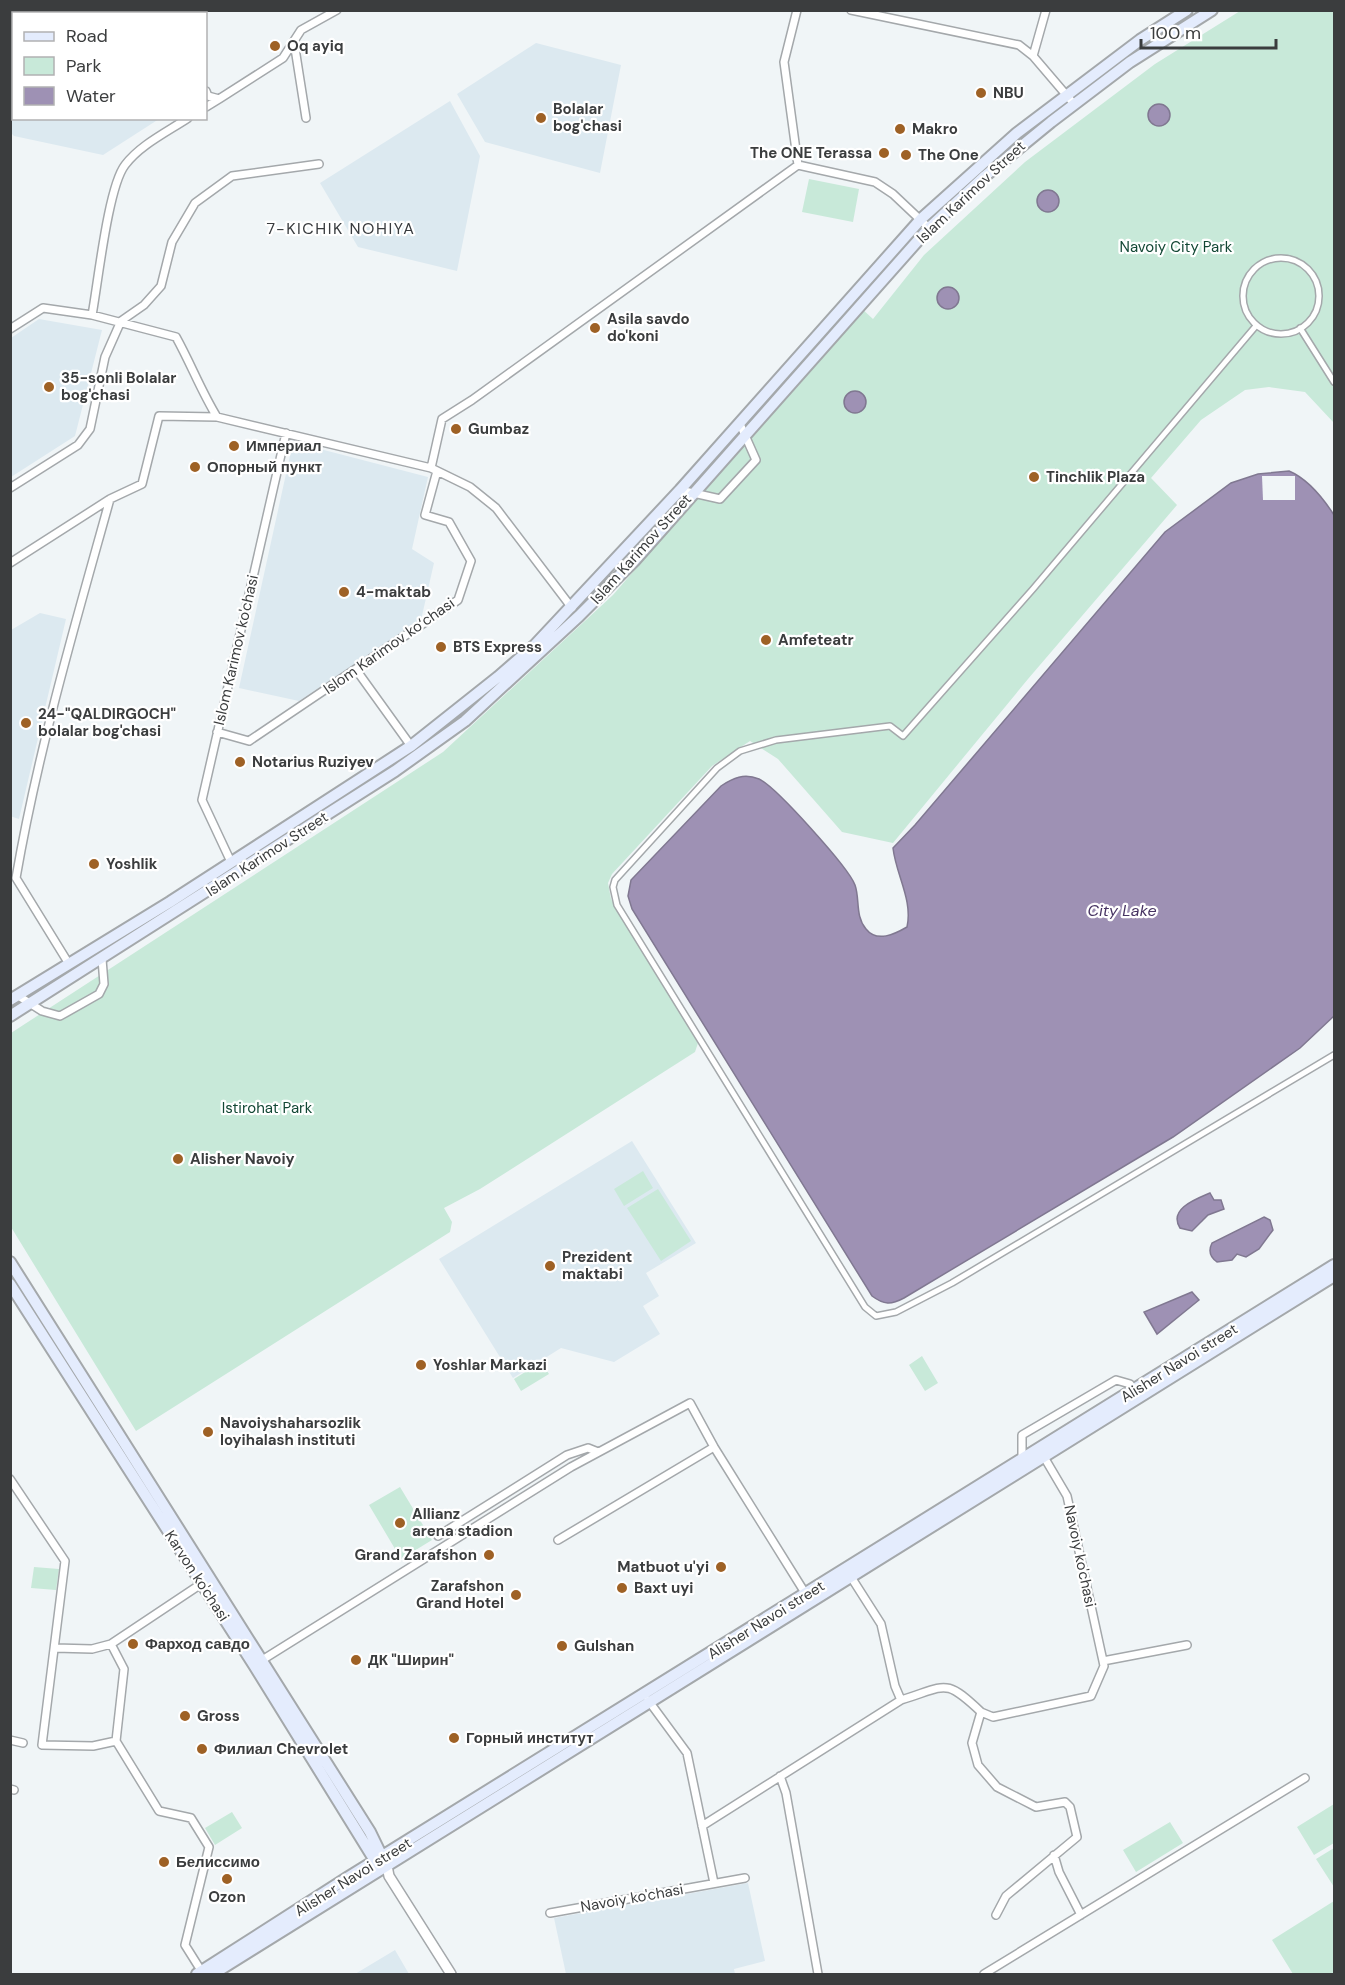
<svg xmlns="http://www.w3.org/2000/svg" width="1345" height="1985" viewBox="0 0 1345 1985" font-family="'DM Sans',sans-serif">
	<rect width="100%" height="100%" fill="#f0f5f7"/>
	<!-- built -->
	<path fill="#dce9f0" d="M536,43L621,65L600,173L485,142L457,94Z
		M13,90L14,118L159,119L103,155L14,136L10,132L11,92Z
		M450,101L480,156L457,271L358,247L320,183Z
		M39,319L102,330L75,436L11,477V338Z
		M293,442L428,477L412,549L434,563L421,620L299,701L239,688Z
		M40,613L66,619L19,819L10,816L11,630Z
		M632,1141L696,1243L646,1273L659,1296L643,1306L660,1334L614,1362L561,1348L513,1378L439,1259Z
		M748,1883L765,1961L734,1969L735,1974H566L554,1918Z
		M395,1950L409,1974H355Z"/>
	<!-- green -->
	<path fill="#c8e9d9" d="M1240,11H1334V423L1305,392L1269,387L1245,390L1201,420L1151,478L1177,505L1028,679L893,843L842,832L778,759L750,741L712,766L612,874L608,883L611,899L698,1043L695,1052L480,1189L444,1208L452,1222L450,1232L136,1431L11,1227V1033L443,752L613,595L861,308L873,319L924,255L1025,162L1155,64Z
		M809,179L859,189L853,222L802,212Z
		M643,1171L653,1188L624,1206L614,1189Z
		M658,1189L691,1241L661,1261L627,1208Z
		M922,1356L938,1383L925,1391L909,1365Z
		M541,1362L549,1374L521,1391L514,1379Z
		M400,1487L432,1540L401,1559L369,1505Z
		M34,1567L59,1569L56,1590L31,1588Z
		M1334,1804V1843L1314,1855L1297,1827Z
		M232,1812L242,1828L215,1845L205,1828Z
		M1170,1822L1183,1843L1136,1872L1123,1850Z
		M1334,1848V1887L1316,1859Z
		M1334,1901V1974H1293L1272,1940Z"/>
	<!-- water -->
	<path fill="#9e91b4" stroke="#807891" stroke-width="1.5" d="M1148 115a11 11 0 1 1 22 0a11 11 0 1 1-22 0Z
		M1037 201a11 11 0 1 1 22 0a11 11 0 1 1-22 0Z
		M937 298a11 11 0 1 1 22 0a11 11 0 1 1-22 0Z
		M844 402a11 11 0 1 1 22 0a11 11 0 1 1-22 0Z
		M1289,471C1308,479 1323,498 1334,515V1016L1300,1048L1173,1137L904,1298C891,1305 884,1305 872,1296L632,909L628,896L631,880L721,786C733,778 744,773 759,779C776,787 848,867 855,885C860,899 855,916 866,929C877,943 895,934 907,927C913,900 896,875 893,848L915,825L1165,532L1231,483L1258,474Z
		M1210,1193L1214,1200H1221L1224,1209L1208,1215L1192,1231L1180,1228C1168,1209 1196,1199 1210,1193Z
		M1264,1217L1270,1220L1273,1230L1259,1249L1246,1257L1237,1254L1232,1260L1217,1262C1210,1257 1208,1251 1212,1243Z
		M1192,1292L1199,1300L1157,1334L1144,1312Z"/>
	<!-- pier -->
	<path fill="#f0f5f7" d="M1262,476H1295V500H1263Z"/>
	<g fill="none" stroke-linecap="round" stroke-linejoin="round">
		<defs>
			<path id="pedestrian" d="M1243 296a38 38 0 1 1 76 0a38 38 0 1 1-76 0Z
				M1255,327L1033,589L903,736L890,726L776,740L740,751L717,768L615,880L613,887L617,905L865,1307L876,1316L896,1312L952,1283L1334,1055
				M1300,328L1334,382"/>
			<path id="minor" d="M159,10L161,14
				M797,10L784,62L798,165
				M851,10L1019,45L1033,56L1074,104
				M294,42L306,118
				M1033,56L1046,10
				M206,91L208,96L219,99L283,58L301,30L337,10
				M206,107L219,99
				M92,315C98,283 108,187 125,165C140,145 167,132 188,118
				M10,329L43,308L92,315L176,337C191,364 201,391 217,417L431,468
				M10,488L78,445L90,429L105,357L121,321L144,305L161,286L172,242L195,203L232,176L319,164
				M680,490L720,499L756,460L740,424
				M10,563L110,499L142,484L159,416L217,417
				M572,608L496,508L470,487L431,468L442,419L472,400L798,165L875,182L893,194L929,228
				M357,671L411,746
				M217,732L249,741L458,600L471,561L449,522L425,515L437,471
				M231,862L202,800L286,433
				M69,964L16,878C38,750 75,625 110,499
				M17,995L42,1011L60,1016L99,994L104,984L102,959
				M1022,1460V1435L1116,1380L1130,1384L1135,1391
				M10,1479L65,1561L42,1745L93,1746L116,1741
				M438,1536L567,1455L588,1448L598,1452
				M558,1540L714,1447
				M851,1577L881,1624L895,1686L901,1700C947,1686 944,1677 981,1712
				M111,1644L124,1669L116,1741L159,1811L191,1818L209,1847L185,1945L202,1972
				M55,1648L92,1649L111,1644L204,1582
				M1103,1661L1187,1645
				M259,1662L571,1467L690,1403L714,1447L807,1596
				M648,1700L687,1753L714,1883
				M10,1740L23,1743
				M780,1776L786,1793L818,1974
				M10,1789L14,1790
				M702,1826L901,1700
				M1054,1855L1059,1872L1081,1915
				M550,1913L745,1878
				M996,1915L1006,1896L1077,1837L1070,1807L1065,1802L1036,1807L997,1787L978,1765L972,1743L981,1712L993,1717L1091,1696L1104,1666L1103,1661L1067,1496L1044,1457
				M984,1974L1305,1778"/>
			<path id="tertiary" d="M387,1866L389,1876L451,1974"/>
			<path id="secondary" d="M10,1000L170,902L411,746L498,677L535,645L680,490L921,219L1017,133L1140,40L1187,10
				M10,1016L395,771L465,721L579,616L634,561L929,228L985,176L1051,122L1130,62L1212,10
				M10,1262L370,1832L385,1863
				M10,1284L254,1665L379,1867
				M197,1974L347,1878L1334,1265
				M213,1974L1334,1276"/>
		</defs>
		<!-- pedestrian casing -->
		<use href="#pedestrian" stroke="#a4a8ab" stroke-width="8"/>
		<!-- minor casing -->
		<use href="#minor" stroke="#a4a8ab" stroke-width="10"/>
		<!-- tertiary casing -->
		<use href="#tertiary" stroke="#a4a8ab" stroke-width="12"/>
		<!-- secondary casing -->
		<use href="#secondary" stroke="#a4a8ab" stroke-width="14"/>
		<!-- pedestrian -->
		<use href="#pedestrian" stroke="#fff" stroke-width="5"/>
		<!-- minor -->
		<use href="#minor" stroke="#fff" stroke-width="7"/>
		<!-- tertiary -->
		<use href="#tertiary" stroke="#fff" stroke-width="9"/>
		<!-- secondary -->
		<use href="#secondary" stroke="#e4ecfd" stroke-width="10"/>
	</g>
	<!-- markers -->
	<g fill="#9e6125" stroke="#fff" stroke-width="2">
		<circle cx="275" cy="46" r="6"/>
		<circle cx="981" cy="93" r="6"/>
		<circle cx="541" cy="118" r="6"/>
		<circle cx="900" cy="129" r="6"/>
		<circle cx="884" cy="153" r="6"/>
		<circle cx="906" cy="155" r="6"/>
		<circle cx="595" cy="328" r="6"/>
		<circle cx="49" cy="387" r="6"/>
		<circle cx="456" cy="429" r="6"/>
		<circle cx="234" cy="446" r="6"/>
		<circle cx="195" cy="467" r="6"/>
		<circle cx="1034" cy="477" r="6"/>
		<circle cx="344" cy="592" r="6"/>
		<circle cx="766" cy="640" r="6"/>
		<circle cx="441" cy="647" r="6"/>
		<circle cx="26" cy="723" r="6"/>
		<circle cx="240" cy="762" r="6"/>
		<circle cx="94" cy="864" r="6"/>
		<circle cx="178" cy="1159" r="6"/>
		<circle cx="550" cy="1266" r="6"/>
		<circle cx="421" cy="1365" r="6"/>
		<circle cx="208" cy="1432" r="6"/>
		<circle cx="400" cy="1523" r="6"/>
		<circle cx="489" cy="1555" r="6"/>
		<circle cx="721" cy="1567" r="6"/>
		<circle cx="622" cy="1588" r="6"/>
		<circle cx="516" cy="1595" r="6"/>
		<circle cx="133" cy="1644" r="6"/>
		<circle cx="562" cy="1646" r="6"/>
		<circle cx="356" cy="1660" r="6"/>
		<circle cx="185" cy="1716" r="6"/>
		<circle cx="454" cy="1738" r="6"/>
		<circle cx="202" cy="1749" r="6"/>
		<circle cx="164" cy="1862" r="6"/>
		<circle cx="227" cy="1879" r="6"/>
	</g>
	<g text-anchor="middle" dominant-baseline="central" stroke-width="4.5" stroke-linejoin="round" paint-order="stroke">
		<!-- poi labels -->
		<g font-size="15" font-weight="bold" fill="#3b3d3e" stroke="#fff" text-anchor="start">
			<text x="287" y="46">Oq ayiq</text>
			<text x="993" y="93">NBU</text>
			<text x="553" y="109">Bolalar<tspan x="553" dy="17">bog'chasi</tspan></text>
			<text x="912" y="129">Makro</text>
			<text x="872" y="153" text-anchor="end">The ONE Terassa</text>
			<text x="918" y="155">The One</text>
			<text x="607" y="319">Asila savdo<tspan x="607" dy="17">do'koni</tspan></text>
			<text x="61" y="378">35-sonli Bolalar<tspan x="61" dy="17">bog'chasi</tspan></text>
			<text x="468" y="429">Gumbaz</text>
			<text x="246" y="446">Империал</text>
			<text x="207" y="467">Опорный пункт</text>
			<text x="1046" y="477">Tinchlik Plaza</text>
			<text x="356" y="592">4-maktab</text>
			<text x="778" y="640">Amfeteatr</text>
			<text x="453" y="647">BTS Express</text>
			<text x="38" y="714">24-"QALDIRGOCH"<tspan x="38" dy="17">bolalar bog'chasi</tspan></text>
			<text x="252" y="762">Notarius Ruziyev</text>
			<text x="106" y="864">Yoshlik</text>
			<text x="190" y="1159">Alisher Navoiy</text>
			<text x="562" y="1257">Prezident<tspan x="562" dy="17">maktabi</tspan></text>
			<text x="433" y="1365">Yoshlar Markazi</text>
			<text x="220" y="1423">Navoiyshaharsozlik<tspan x="220" dy="17">loyihalash instituti</tspan></text>
			<text x="412" y="1514">Allianz<tspan x="412" dy="17">arena stadion</tspan></text>
			<text x="477" y="1555" text-anchor="end">Grand Zarafshon</text>
			<text x="709" y="1567" text-anchor="end">Matbuot u'yi</text>
			<text x="504" y="1586" text-anchor="end">Zarafshon<tspan x="504" dy="17">Grand Hotel</tspan></text>
			<text x="634" y="1588">Baxt uyi</text>
			<text x="145" y="1644">Фарход савдо</text>
			<text x="574" y="1646">Gulshan</text>
			<text x="368" y="1660">ДК "Ширин"</text>
			<text x="197" y="1716">Gross</text>
			<text x="466" y="1738">Горный институт</text>
			<text x="214" y="1749">Филиал Chevrolet</text>
			<text x="176" y="1862">Белиссимо</text>
			<text x="227" y="1897" text-anchor="middle">Ozon</text>
		</g>
		<!-- street labels -->
		<g font-size="15" fill="#3b3d3e" stroke="#fff">
			<text transform="translate(971 192) rotate(-43)">Islam Karimov Street</text>
			<text transform="translate(641 549) rotate(-48)">Islam Karimov Street</text>
			<text transform="translate(389 646) rotate(-35)">Islom Karimov ko‘chasi</text>
			<text transform="translate(236 650) rotate(-77)">Islom Karimov ko'chasi</text>
			<text transform="translate(267 854) rotate(-33)">Islam Karimov Street</text>
			<text transform="translate(1179 1363) rotate(-32)">Alisher Navoi street</text>
			<text transform="translate(1080 1556) rotate(78)">Navoiy ko'chasi</text>
			<text transform="translate(197 1576) rotate(57)">Karvon ko'chasi</text>
			<text transform="translate(766 1620) rotate(-32)">Alisher Navoi street</text>
			<text transform="translate(353 1877) rotate(-32)">Alisher Navoi street</text>
			<text transform="translate(632 1898) rotate(-10)">Navoiy ko'chasi</text>
		</g>
		<!-- park labels -->
		<g font-size="15" fill="#124734" stroke="#fff">
			<text x="1176" y="247">Navoiy City Park</text>
			<text x="267" y="1108">Istirohat Park</text>
		</g>
		<!-- neighbourhood labels -->
		<g font-size="16" letter-spacing="1.5" fill="#383b3e" stroke="#fff">
			<text x="341" y="228">7-KICHIK NOHIYA</text>
		</g>
		<!-- water labels -->
		<g font-size="16" font-style="italic" fill="#473463" stroke="#fff">
			<text x="1122" y="910">City Lake</text>
		</g>
	</g>
	<!-- border -->
	<rect width="1345" height="1985" fill="none" stroke="#3b3d3e" stroke-width="24"/>
	<!-- legend -->
	<rect x="12" y="12" width="195" height="108" fill="#ffffff" stroke="#b1b1b2" stroke-width="1.5"/>
	<rect x="24" y="32" width="30" height="9" fill="#e4ecfd" stroke="#b1b1b2" stroke-width="1.5"/>
	<text x="66" y="42" font-size="18" fill="#3b3d3e">Road</text>
	<rect x="24" y="57" width="30" height="18" fill="#c8e9d9" stroke="#b1b1b2" stroke-width="1.5"/>
	<text x="66" y="72" font-size="18" fill="#3b3d3e">Park</text>
	<rect x="24" y="87" width="30" height="18" fill="#9e91b4" stroke="#b1b1b2" stroke-width="1.5"/>
	<text x="66" y="102" font-size="18" fill="#3b3d3e">Water</text>
	<!-- scale -->
	<path d="M1141 39v9h135v-9" fill="none" stroke="#3b3d3e" stroke-width="3"/>
	<text x="1150" y="39" font-size="18" fill="#3b3d3e" stroke="#ffffff" stroke-width="4.5" paint-order="stroke">100 m</text>
</svg>
